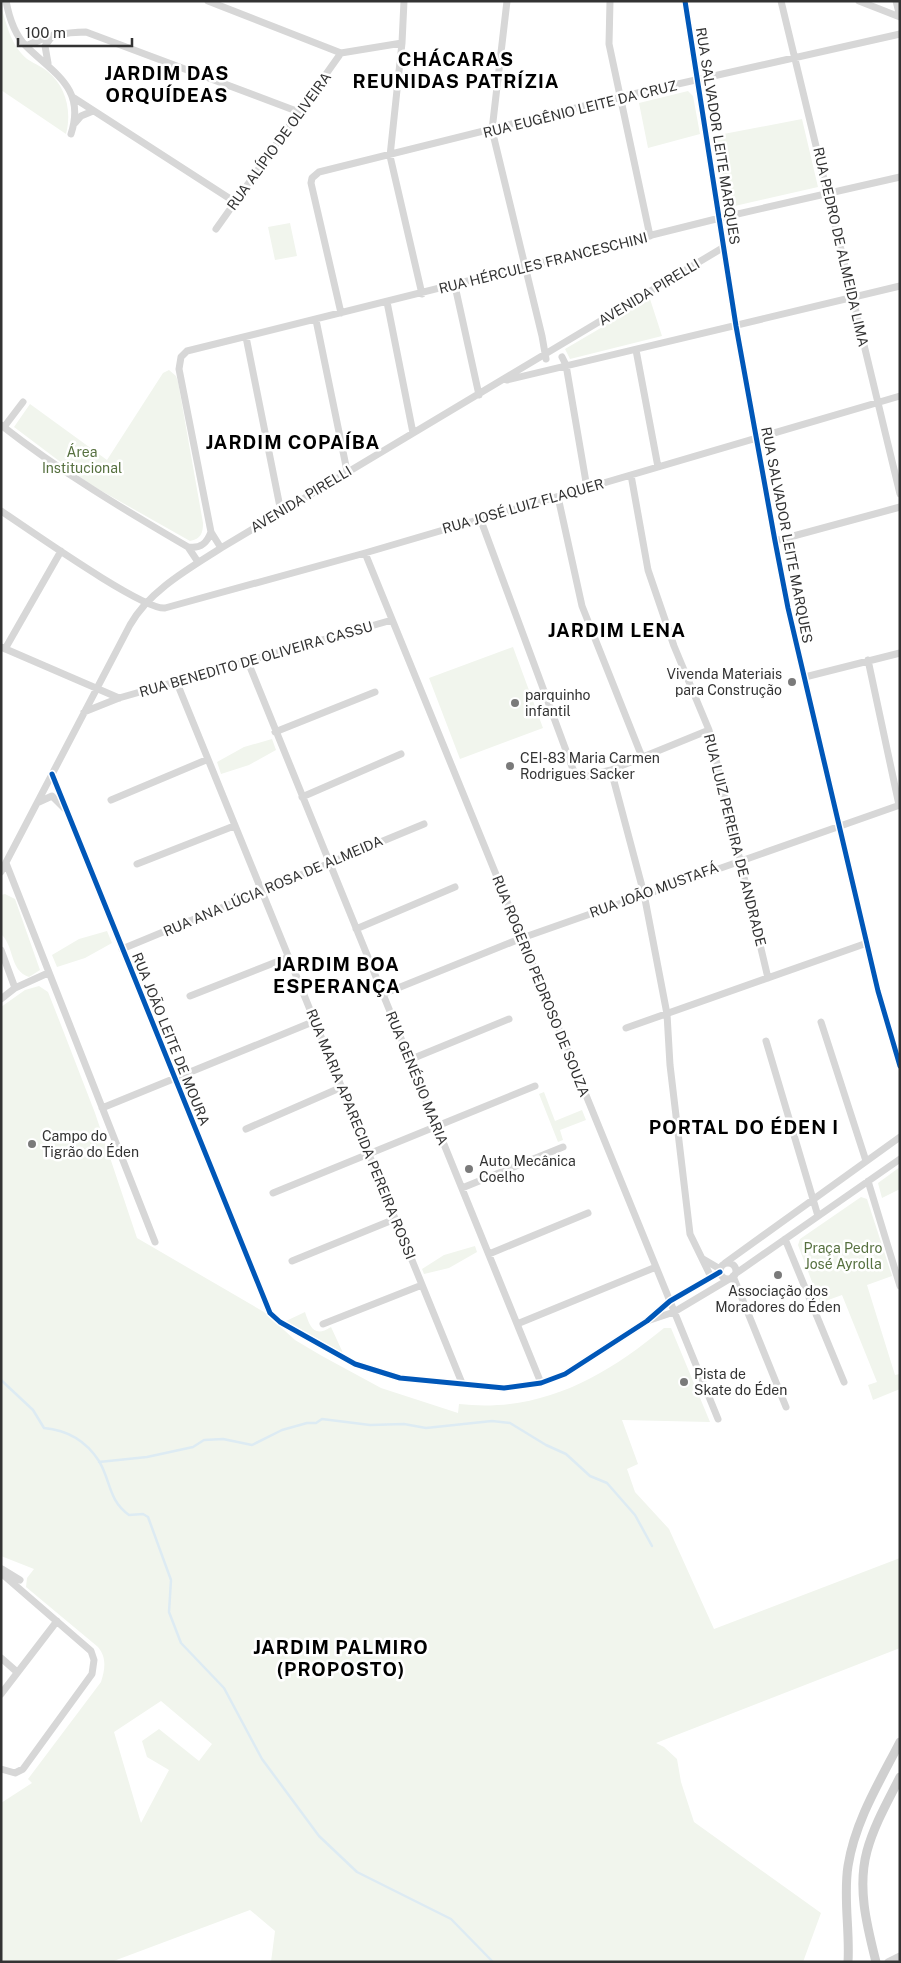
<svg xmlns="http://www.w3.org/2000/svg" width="901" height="1963" viewBox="0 0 901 1963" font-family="'Public Sans',sans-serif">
	<rect width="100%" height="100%" fill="#fff"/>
	<!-- green -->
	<path fill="#f1f5ed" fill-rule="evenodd" d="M1,7C6,22 10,41 21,53C28,62 38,64 47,71C66,86 72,111 66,134L1,90Z
		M688,91L693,96L700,134L648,148L639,103Z
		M802,119L818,187L726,208L713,136Z
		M290,223L297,256L275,260L268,227Z
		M650,299L662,336L570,359L565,349Z
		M169,370L176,376L178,382L203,523C203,533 201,539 190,541L91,485L14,427L30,404L107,460L163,373Z
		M513,647L543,728L460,759L429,678Z
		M272,739L276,750L249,765L221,774L217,762L244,747Z
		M5,894L15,899L40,970L29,977C9,970 15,947 1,934V895Z
		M107,931L112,943L85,958L57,967L52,955L79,939Z
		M39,986L48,992L61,1025L95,1113L137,1238L264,1312L295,1340L322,1356L381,1388L458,1413L459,1404C541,1413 603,1378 664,1328H671L710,1422L622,1420L638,1464L627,1469L635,1492L669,1529L714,1629L900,1558V1648L656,1743L664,1747L677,1759L681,1782L694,1822L821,1913L803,1962H271L275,1931L250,1910L111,1962H1V1803L32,1783L28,1779L101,1682C105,1669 107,1658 98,1647L26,1587L27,1578L34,1569L1,1556V1007L25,990ZM161,1701L212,1744L199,1761L159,1729L142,1741L147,1757L169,1770L141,1823L114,1732Z
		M544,1092L555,1121L582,1110L586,1120L560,1130L563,1140L558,1142L539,1094Z
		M900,1167V1189L882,1198L878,1183Z
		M861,1197L867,1199L892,1276L867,1285L895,1375L900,1374V1389L873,1400L868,1385L877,1382L842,1295L820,1303L798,1245L800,1239Z
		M475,1246L477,1252L449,1268L424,1274L422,1269L444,1255Z
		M305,1312C310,1327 314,1338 331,1327L343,1353L286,1321Z"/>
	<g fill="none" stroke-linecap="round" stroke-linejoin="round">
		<!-- stream -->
		<path stroke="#ddebf3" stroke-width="2.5" d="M1,1380L33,1410L44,1428C67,1430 86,1441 99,1461C111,1481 108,1500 129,1515L143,1514L148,1517L171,1580L169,1612L181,1643L224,1688L262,1759L319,1836L357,1872L451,1919L493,1962
			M99,1462L147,1457L193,1447L204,1440L223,1439L252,1445L282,1430L307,1423H316L322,1419L370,1425L404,1424L426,1428L492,1421L510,1423L546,1445L566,1454L590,1476L607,1483L635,1515L652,1546"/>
		<!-- minor -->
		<path stroke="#d7d7d7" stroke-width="7" d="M6,1C9,17 14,34 26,46C54,74 86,88 71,134
			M208,1L341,53
			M404,1L402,43L390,156L422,294
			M507,1L492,130L542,336L546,359
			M610,1L609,44L650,236
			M685,1L736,326L775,541L788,608L878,991L900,1066
			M781,1L900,494
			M859,1L900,17
			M896,1L900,17
			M26,46C46,36 64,32 86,32L299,112
			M341,53L402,43
			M48,63L45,46L53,35
			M74,98L235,202
			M75,123L81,116L93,111
			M216,229L341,53
			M455,286L479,395
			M387,302L413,433
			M341,313L311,183L312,178L319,172L620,97L900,34
			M316,320L347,471
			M246,337L281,512
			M636,350L658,467
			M562,357L566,365L587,488
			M507,380L900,286
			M1,425C61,472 123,509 188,547C201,549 207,543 211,532
			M4,427L23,402
			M631,475L648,570L674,646L709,730L768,978
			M558,497L582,606L642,757
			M1,511C27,528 142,610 165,608L365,553L900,396
			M480,518L574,772L587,776L611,770L709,730
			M775,541L900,507
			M188,547L198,562
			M221,548L211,532L179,369L181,357L187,351L720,218L900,177
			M365,553L718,1419
			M1,647L119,698
			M5,649L61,551
			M868,660L899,805
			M248,662L541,1383
			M805,677L900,653
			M177,683L462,1383
			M84,712L119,698L392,620
			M275,732L375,692
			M611,770L644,894L667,1014L670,1065L690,1234L711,1277
			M52,774L270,1313L280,1322L355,1364L400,1378L504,1388L541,1383L565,1374L647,1321L670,1301L720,1272
			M302,797L401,754
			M111,800L206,760
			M39,802L52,796L64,808
			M6,863L155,1242
			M137,864L234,826
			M1,872L130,625C149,591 188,569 221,548L724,247
			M356,929L455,887
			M122,949L424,824
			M1,950L15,988
			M383,994L522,938L900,805
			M190,996L289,957
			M1,999L15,988L48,973
			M821,1022L866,1161
			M626,1028L867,943
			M766,1041L818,1216
			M409,1060L509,1019
			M102,1108L315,1021
			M246,1129L342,1087
			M868,1181L900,1286
			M462,1188L563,1147
			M273,1193L535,1086
			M785,1239L844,1382
			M489,1254L588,1213
			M703,1259L720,1269
			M292,1261L395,1219
			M725,1263L900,1137
			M720 1271a8 8 0 1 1 16 0a8 8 0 1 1-16 0Z
			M735,1274L900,1159
			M733,1276L786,1407
			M647,1321L674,1312L731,1278
			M323,1324L422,1285
			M517,1324L656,1267
			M2,1569L20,1580
			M1,1573L91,1651L94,1660L92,1674L23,1769L15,1773L1,1769
			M1,1658L17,1672
			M1,1694L57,1621
			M888,1962L900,1956"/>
		<!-- secondary -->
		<path stroke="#d0d0d0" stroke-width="9" d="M848,1962C850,1930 843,1897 848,1866C855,1821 880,1781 900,1742
			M876,1962C867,1926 857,1888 867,1851C874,1825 888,1801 900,1777"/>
		<defs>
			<path id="cycleway" d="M685,1L736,326L775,541L788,608L878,991L900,1066
				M52,774L270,1313L280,1322L355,1364L400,1378L504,1388L541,1383L565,1374L647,1321L670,1301L720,1272"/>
		</defs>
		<!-- cycleway casing -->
		<use href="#cycleway" stroke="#fff" stroke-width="8"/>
		<!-- cycleway -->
		<use href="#cycleway" stroke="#0057b8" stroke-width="5"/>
	</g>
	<!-- markers -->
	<g fill="#7a7a7a" stroke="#fff" stroke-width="2">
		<circle cx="792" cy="682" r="5"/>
		<circle cx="515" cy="703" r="5"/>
		<circle cx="510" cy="766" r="5"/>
		<circle cx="32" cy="1144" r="5"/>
		<circle cx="469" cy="1169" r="5"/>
		<circle cx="778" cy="1275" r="5"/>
		<circle cx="684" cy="1382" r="5"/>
	</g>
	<g text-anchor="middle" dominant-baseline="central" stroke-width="5" stroke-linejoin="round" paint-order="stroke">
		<!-- street labels -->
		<g font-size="14" fill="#333" stroke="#fff">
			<text transform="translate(580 109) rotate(-14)">RUA EUGÊNIO LEITE DA CRUZ</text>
			<text transform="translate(718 136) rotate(81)">RUA SALVADOR LEITE MARQUES</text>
			<text transform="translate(279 141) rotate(-54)">RUA ALÍPIO DE OLIVEIRA</text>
			<text transform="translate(841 247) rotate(77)">RUA PEDRO DE ALMEIDA LIMA</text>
			<text transform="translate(543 263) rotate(-14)">RUA HÉRCULES FRANCESCHINI</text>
			<text transform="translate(649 292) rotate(-31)">AVENIDA PIRELLI</text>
			<text transform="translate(301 499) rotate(-31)">AVENIDA PIRELLI</text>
			<text transform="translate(523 506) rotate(-16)">RUA JOSÉ LUIZ FLAQUER</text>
			<text transform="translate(787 535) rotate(79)">RUA SALVADOR LEITE MARQUES</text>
			<text transform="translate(256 659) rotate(-16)">RUA BENEDITO DE OLIVEIRA CASSU</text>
			<text transform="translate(735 840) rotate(76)">RUA LUIZ PEREIRA DE ANDRADE</text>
			<text transform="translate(273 886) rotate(-23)">RUA ANA LÚCIA ROSA DE ALMEIDA</text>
			<text transform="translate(654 890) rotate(-20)">RUA JOÃO MUSTAFÁ</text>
			<text transform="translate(541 986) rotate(68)">RUA ROGERIO PEDROSO DE SOUZA</text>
			<text transform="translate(171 1039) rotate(68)">RUA JOÃO LEITE DE MOURA</text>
			<text transform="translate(417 1078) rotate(68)">RUA GENÉSIO MARIA</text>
			<text transform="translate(361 1134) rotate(68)">RUA MARIA APARECIDA PEREIRA ROSSI</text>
		</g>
		<!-- park labels -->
		<g font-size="14" fill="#56703f" stroke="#fff">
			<text x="82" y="452">Área<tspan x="82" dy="16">Institucional</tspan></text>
			<text x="843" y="1248">Praça Pedro<tspan x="843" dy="16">José Ayrolla</tspan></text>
		</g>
		<!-- poi labels -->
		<g font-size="14" fill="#333" stroke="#fff" text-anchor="start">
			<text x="782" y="674" text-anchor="end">Vivenda Materiais<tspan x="782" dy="16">para Construção</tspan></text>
			<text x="525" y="695">parquinho<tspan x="525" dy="16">infantil</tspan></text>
			<text x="520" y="758">CEI-83 Maria Carmen<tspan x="520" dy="16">Rodrigues Sacker</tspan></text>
			<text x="42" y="1136">Campo do<tspan x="42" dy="16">Tigrão do Éden</tspan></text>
			<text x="479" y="1161">Auto Mecânica<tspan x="479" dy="16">Coelho</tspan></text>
			<text x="778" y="1291" text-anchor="middle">Associação dos<tspan x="778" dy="16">Moradores do Éden</tspan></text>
			<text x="694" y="1374">Pista de<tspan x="694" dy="16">Skate do Éden</tspan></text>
		</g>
		<!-- district labels -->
		<g font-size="19" font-weight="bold" letter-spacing="1" fill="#000" stroke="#fff">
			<text x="456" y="59">CHÁCARAS<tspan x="456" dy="22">REUNIDAS PATRÍZIA</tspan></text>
			<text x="167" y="73">JARDIM DAS<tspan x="167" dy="22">ORQUÍDEAS</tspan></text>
			<text x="293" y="442">JARDIM COPAÍBA</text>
			<text x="617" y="630">JARDIM LENA</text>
			<text x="337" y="964">JARDIM BOA<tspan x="337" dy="22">ESPERANÇA</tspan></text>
			<text x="744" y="1127">PORTAL DO ÉDEN I</text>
			<text x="341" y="1647">JARDIM PALMIRO<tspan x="341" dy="22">(PROPOSTO)</tspan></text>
		</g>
	</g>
	<!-- border -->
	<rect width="901" height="1963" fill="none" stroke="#333333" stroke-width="5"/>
	<!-- scale -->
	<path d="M18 38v8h114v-8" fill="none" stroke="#333333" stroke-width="2.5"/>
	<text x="25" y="38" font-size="15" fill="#333333" stroke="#ffffff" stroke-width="4" paint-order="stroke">100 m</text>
</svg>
